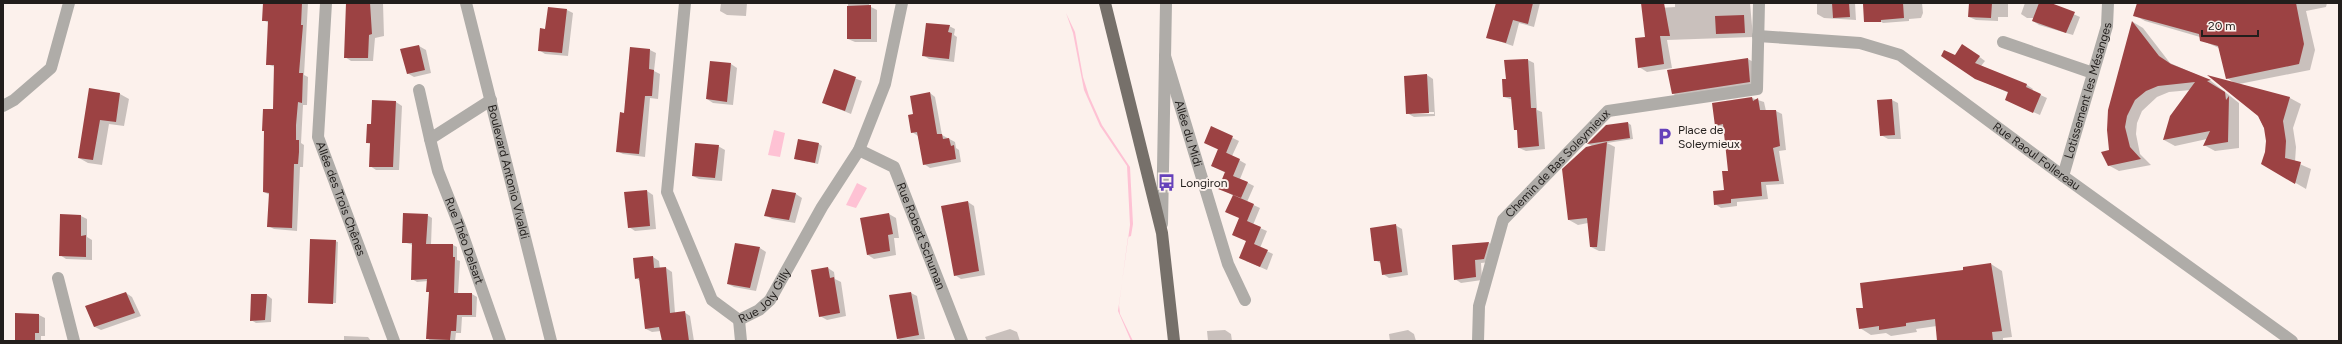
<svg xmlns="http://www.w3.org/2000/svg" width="2342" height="344" viewBox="0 0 2342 344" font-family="Figtree,sans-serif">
	<rect width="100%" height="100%" fill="#fcf1ec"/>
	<!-- water -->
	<path fill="#fec2d4" d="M1066,13L1075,32L1083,77L1089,96L1102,125L1130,167L1133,224L1131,236L1128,237L1119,305L1120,314L1133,341H1131L1118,311L1130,225L1127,166L1100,126L1084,90L1073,33Z
		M774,130L785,133L780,157L768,155Z
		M857,183L867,188L856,208L846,205Z"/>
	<!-- shadow -->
	<path fill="#0003" fill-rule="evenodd" d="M264,3H308L304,75L308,77L307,105H303L301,143L304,145L303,167H300L297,231L274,229L268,226L270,195L264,192L274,110L275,67L267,64L269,23L263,20Z
		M347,3H383L384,36L375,38L373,61H351L345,57Z
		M721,3H747L746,16L727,15L720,11Z
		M848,3H869V6L877,10V42H855L848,39Z
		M1497,3H1540L1534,27L1519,23L1513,46L1487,37Z
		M1675,3H1750L1753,37L1667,40L1672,68L1647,72L1639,67L1646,38L1643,9L1675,7Z
		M1817,3H1855L1856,20L1824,18L1817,14Z
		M1877,3H1922L1923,13L1921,18L1909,19V21L1883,23L1877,19Z
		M1970,3H2008V17H1998V21L1976,20L1969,17Z
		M2025,3H2049L2080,17L2073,35L2039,25L2033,21L2034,18H2027L2021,14Z
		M2138,3H2327L2326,7L2306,11L2315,50L2310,70L2239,84L2290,98L2301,104L2293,128L2296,147L2295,162L2311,169L2306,189L2262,163L2266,152L2267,134L2258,115L2233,82L2227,78L2219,48L2201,40L2200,37L2145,21L2134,15Z
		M567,10L573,13L568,56L545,54L539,50Z
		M2133,22L2143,28L2170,63L2211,81L2239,103V148L2215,151L2204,145L2207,139L2175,146L2164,140L2171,116L2191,90L2169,92L2157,97L2142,111L2137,123L2136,134L2140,154L2151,165L2119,171L2108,165Z
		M949,26L955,29L954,35L957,37L954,62L929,59L923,55Z
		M419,46L426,50L431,73L414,77L407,73Z
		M631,48L650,50L656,53L654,71L660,74L658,99L650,98L645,157L623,154L617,151L625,114Z
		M1969,49L1985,61L1981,66L2027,85L2033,89L2032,91L2047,98L2040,115L2006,100L2009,93L1975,78L1956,56Z
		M1748,59L1757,64L1758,87L1681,99L1672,93Z
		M1528,60L1534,63L1537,110L1542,112L1545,149L1526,151L1519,148L1518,131L1515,129L1513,100L1504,97L1507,80Z
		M731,64L737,68L733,105L713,103L707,99Z
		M835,71L862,81L851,114L824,103Z
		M1427,75L1433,79L1435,116L1414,117L1407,113ZM1412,112H1434V114H1412Z
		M90,89L120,94L129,99L124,126L109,124L102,165L88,163L79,158Z
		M930,93L935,97L942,135L955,142L956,148L959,150L961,162L930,168L924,164L918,136L912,132L914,115Z
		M1752,98L1764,102L1766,111H1776L1782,114L1786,150L1779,151L1784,184L1766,185L1768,199L1737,202V206L1721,208L1715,204L1725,190L1729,172L1725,128L1716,126Z
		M1892,100L1898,103L1901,139H1888L1881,135Z
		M373,101L396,102L402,106L399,170H376L370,166L371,144L367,143L372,125Z
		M1628,123L1631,125L1633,139L1607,143L1615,147L1605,251H1599L1591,247L1588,223L1578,225L1569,220L1592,146L1588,144Z
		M1212,128L1239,141L1232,156L1246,164L1240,179L1254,186L1247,202L1260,208L1253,225L1267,231L1260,248L1273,254L1267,270L1246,261L1247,241L1233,234L1240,218L1234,196L1219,188L1226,173L1212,166L1219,150Z
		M819,144L822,146L818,164L795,159Z
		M718,146L725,150L722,181L699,179L693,176Z
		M772,190L796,194L802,198L795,223L772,219L765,215Z
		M647,191L653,195L656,229L635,231L629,227Z
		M968,202L974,206L985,275L961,279L955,275Z
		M889,214L896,218L899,238H894L896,255L874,259L868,255Z
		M61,215L81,216L87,219V237L92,240V260L66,259L60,255Z
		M427,215L432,218L431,245H453L457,247V260L460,261L458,294H472L477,297L476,317H462L461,333H456L455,341H431L427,338L430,293L427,291L428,281L417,282L412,279L413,245L403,242Z
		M1395,225L1402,229L1408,275L1389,278L1383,274L1382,264L1375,260Z
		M335,241L338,242L336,303H311L309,302Z
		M1489,243L1495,246L1491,262L1481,263L1482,280L1461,283L1455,279L1453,246Z
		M760,248L766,252L756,291L734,287L728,284Z
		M653,257L659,261L660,269L666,268L672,272L675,313L684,312L690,316L694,341H663L661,331L652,332L646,329L640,281L636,278Z
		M1991,264L2002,271L2012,337L2003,338V341H1938L1937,326L1916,329L1917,332L1891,336L1886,333L1871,335L1860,328L1864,309L1965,271Z
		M828,268L834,272L835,279L841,282L846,316L827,320L820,316Z
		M126,293L132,297L141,316L101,330L95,327L86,306Z
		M911,293L917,296L925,339L902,341L898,339Z
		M267,295L272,299L271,322L256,323L251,320Z
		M16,314L39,315L45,318V336H41V341H16Z
		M1010,329L1017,332L1020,341H987L985,337Z
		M1225,330L1231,334L1232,341H1208L1207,331Z
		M1408,330L1414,334L1416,341H1390L1389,334Z
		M344,336L368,337L371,341H344Z"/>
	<!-- building -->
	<path fill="#9c4243" d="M263,3H302L301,25H303L299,73H303L302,103L298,102L296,125V140H299V152L298,164H294L292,228L267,227L269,193L263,192L264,131H262L263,109H273L274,65H266L268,21H262Z
		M346,3H370L372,34L369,35L368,58H344Z
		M1496,3H1533L1528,24L1513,20L1506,43L1486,38Z
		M1641,3H1664L1670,36H1660L1664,64L1638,68L1635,38L1645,37Z
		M1832,3H1849L1850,17L1833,18Z
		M1903,3L1904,18L1881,20V22H1864L1863,4Z
		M1969,3H1992L1991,18L1968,17Z
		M2039,3H2051L2075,12L2066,33L2032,21Z
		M2137,3H2296L2304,44L2299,64L2226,79L2218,46L2200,41L2199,34L2133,16Z
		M871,5V39H847V6Z
		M548,7L567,9L562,53L538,51L540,28L545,29Z
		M1744,15L1745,33L1716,34L1715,16Z
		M2132,21L2159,56L2171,64L2211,80L2207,81L2225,92L2226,100L2229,96L2228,142L2203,146L2210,131L2163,140L2170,116L2195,82L2158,86L2146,91L2135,100L2127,116L2125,127L2130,147L2141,159L2108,166L2101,152L2109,150L2107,130L2108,110Z
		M926,23L950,25L948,32L952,33L949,59L922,56Z
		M1962,44L1980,56L1975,63L2027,84L2026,87L2041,94L2033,113L2005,100L2008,92L1975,79L1941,56L1944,50L1955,55Z
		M419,45L425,70L407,74L400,49Z
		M630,47L650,49L649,69L654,70L652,96H645L639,154L616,152L620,112L624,113Z
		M1748,58L1750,82L1672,94L1667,70Z
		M1528,59L1531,108H1536L1539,146L1518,148L1517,130H1514L1511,97H1503L1502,79H1506L1504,60Z
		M710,61L731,63L727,102L706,99Z
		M834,69L856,77L845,111L822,103Z
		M1427,74L1429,113L1406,114L1404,76Z
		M2207,75L2290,97L2283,121L2286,141L2285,158L2301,162L2295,184L2261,164L2265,152L2266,141L2264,128L2258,116Z
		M89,88L120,93L116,122L100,120L93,160L78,158Z
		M930,92L937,134H942L943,139L949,138L951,146L954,145L956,159L923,165L917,132L911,133L908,115L913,114L910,96Z
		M1752,97L1753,101L1758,98L1760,110H1776L1780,146L1773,148L1779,181L1761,182L1762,196L1731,199V203L1714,205L1713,191L1724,190L1722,171H1728L1723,124L1715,126L1712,103Z
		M1892,99L1895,135L1880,136L1877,100Z
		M372,100L396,101L393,167H369L370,143H366L367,124H371Z
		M1628,122L1630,138L1587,144L1606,125Z
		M1211,126L1233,136L1226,153L1204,143Z
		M798,139L819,143L815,163L794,159Z
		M1607,142L1597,247H1590L1587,218L1568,220L1562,169L1586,147Z
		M695,143L719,145L715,178L692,176Z
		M1218,149L1240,159L1233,176L1248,182L1241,198L1218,189L1225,172L1232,175L1211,166Z
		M772,189L796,193L789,220L764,216Z
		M647,190L650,226L628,228L624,192Z
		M1233,195L1254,204L1247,221L1261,227L1254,244L1268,250L1260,267L1239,258L1246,241L1232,235L1239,218L1225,212Z
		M968,201L979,271L954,276L941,206Z
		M403,213L428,214L426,244H453V257H455L454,293H472V315H457L456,331H451L450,340L426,339L429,292H426L427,279L411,280L412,243H402Z
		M889,213L893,234L888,235L890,251L867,255L860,218Z
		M60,214L81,215V236L86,235V257L59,256Z
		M1396,224L1402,272L1382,275L1380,261H1374L1370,228Z
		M310,239L336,240L333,304L308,303Z
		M1489,242L1484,259L1475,260L1476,277L1454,280L1452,245Z
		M735,243L760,247L750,288L727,284Z
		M653,256L654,268L666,267L670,313L685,311L689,341H662L659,327L645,329L639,278L635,279L633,258Z
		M1991,263L2002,331L1992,332L1993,341H1937L1935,319L1906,323V326L1879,330V326L1859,329L1856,308H1863L1860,283L1963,270V267Z
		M828,267L830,278L834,277L840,313L819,317L811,270Z
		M126,292L135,313L94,327L85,306Z
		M911,292L919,335L897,339L889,295Z
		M251,294H267L265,320L250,321Z
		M15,313L39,314V333H35V341H15Z"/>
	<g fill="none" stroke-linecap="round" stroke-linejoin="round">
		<!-- minor -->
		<g stroke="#afaca8" stroke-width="12">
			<path id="s1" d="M326,3L318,137L394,341"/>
			<path id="s2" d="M466,3L551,341"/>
			<path id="s3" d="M685,3L667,192L712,300L739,320L759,310L770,300L822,207L859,150L885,84L902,3"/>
			<path id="s4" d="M1758,36L1860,43L1900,55L2063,176L2292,341"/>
			<path d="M2003,42L2093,73"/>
			<path id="s5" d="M1165,56L1228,264L1245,300"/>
			<path d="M419,90L430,139"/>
			<path id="s6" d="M491,100L430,139L438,171L460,227L500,341"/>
			<path d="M3,106L14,100L51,68L69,3"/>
			<path id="s7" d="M859,150L894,167L962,341"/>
			<path id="s8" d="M2063,176L2107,26L2108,3"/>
			<path d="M1162,224L1166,3"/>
			<path d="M58,278L74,341"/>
			<path d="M739,320L741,341"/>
			<path id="s9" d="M1478,341L1479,306L1503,220L1608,111L1757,89L1759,3"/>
		</g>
		<!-- major -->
		<path stroke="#76706a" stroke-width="12" d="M1105,3L1162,233L1174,341"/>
	</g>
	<!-- icons -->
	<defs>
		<symbol id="parking-bare" viewBox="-9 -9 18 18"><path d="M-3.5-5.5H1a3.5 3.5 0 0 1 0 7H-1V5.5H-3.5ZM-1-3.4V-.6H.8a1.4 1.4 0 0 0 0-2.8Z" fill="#6541ba" stroke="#fcf1ec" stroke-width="2.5" paint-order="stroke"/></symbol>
		<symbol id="bus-bare" viewBox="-9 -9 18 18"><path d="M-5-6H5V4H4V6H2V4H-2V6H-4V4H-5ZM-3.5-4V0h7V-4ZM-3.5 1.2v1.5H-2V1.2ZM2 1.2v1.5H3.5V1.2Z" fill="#6541ba" stroke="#fcf1ec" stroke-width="2.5" paint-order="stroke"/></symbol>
	</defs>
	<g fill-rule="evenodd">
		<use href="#parking-bare" x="1652" y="124" width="25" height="25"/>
		<use href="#bus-bare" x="1154" y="170" width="25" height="25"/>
	</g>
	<g text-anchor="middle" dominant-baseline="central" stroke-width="4" stroke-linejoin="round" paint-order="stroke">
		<!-- street labels -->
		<g font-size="12" fill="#221e1c" stroke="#fcf1ec">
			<text stroke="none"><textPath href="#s8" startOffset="89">Lotissement les Mésanges</textPath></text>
			<text stroke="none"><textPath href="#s5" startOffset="81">Allée du Midi</textPath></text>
			<text stroke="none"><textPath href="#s4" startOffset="314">Rue Raoul Follereau</textPath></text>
			<text stroke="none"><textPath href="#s9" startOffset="203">Chemin de Bas Soleymieux</textPath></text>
			<text stroke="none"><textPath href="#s2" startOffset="174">Boulevard Antonio Vivaldi</textPath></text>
			<text stroke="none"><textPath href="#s1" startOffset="200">Allée des Trois Chênes</textPath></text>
			<text stroke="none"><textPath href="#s7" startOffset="113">Rue Robert Schuman</textPath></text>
			<text stroke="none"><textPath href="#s6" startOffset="180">Rue Théo Delsart</textPath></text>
			<text stroke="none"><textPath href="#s3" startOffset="377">Rue Joly Gilly</textPath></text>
		</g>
		<!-- poi labels -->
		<g font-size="12" fill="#221e1c" stroke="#fcf1ec" text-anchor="start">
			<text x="1678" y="130">Place de<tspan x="1678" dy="14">Soleymieux</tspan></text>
			<text x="1180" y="183">Longiron</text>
		</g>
	</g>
	<!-- border -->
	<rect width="2342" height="344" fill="none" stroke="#221e1c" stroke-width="8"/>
	<!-- scale -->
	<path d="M2202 30v6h56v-6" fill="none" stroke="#221e1c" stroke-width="2"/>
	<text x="2208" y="30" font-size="12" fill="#221e1c" stroke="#fcf1ec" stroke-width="3" paint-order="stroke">20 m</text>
</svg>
